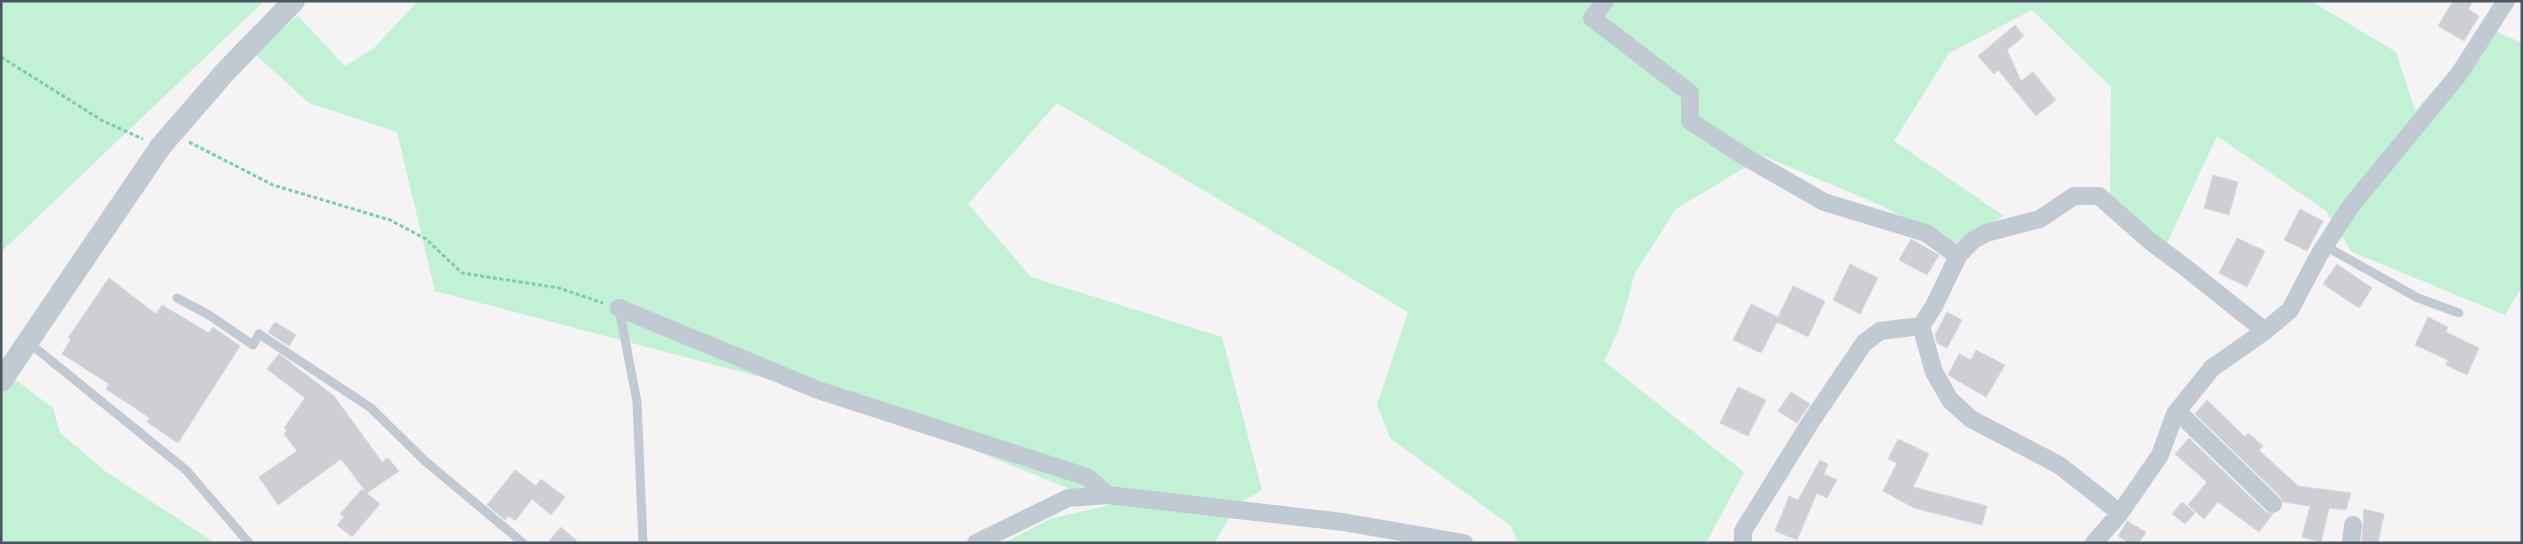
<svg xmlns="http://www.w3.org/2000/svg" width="2523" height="544" viewBox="0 0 2523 544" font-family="Raleway,sans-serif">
	<rect width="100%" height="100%" fill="#f5f3f3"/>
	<!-- green -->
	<path fill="#c3f1d5" d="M1,1H264L1,252Z
		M418,1H2311L2396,52L2415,111L2489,28L2522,43V287L2505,315L2352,252L2326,211L2217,136L2166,245L2110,194L2111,87L2032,10L1949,53L1894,141L2004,216L1954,244L1880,205L1764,156L1676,209L1635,273L1619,330L1604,361L1744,472L1706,543H1518L1511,526L1390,438L1377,405L1408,312L1057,103L968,204L1031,277L1222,337L1262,490L1238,504L1214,543H1004L1050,519L1110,505L851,401L435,291L397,132L309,103L253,52L298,16L345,66L373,49Z
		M1,369L53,408L60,433L105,471L215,543H1Z"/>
	<!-- building -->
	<path fill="#cdcfd5" stroke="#d7d9de" d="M2453,1H2473L2468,9L2479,16L2464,41L2438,26Z
		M2015,25L2024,36L2007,50L2021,81L2033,72L2056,100L2036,116L1998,70L1994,74L1978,56Z
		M2213,175L2238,182L2229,215L2204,208Z
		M2300,209L2323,221L2307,251L2284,240Z
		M2237,238L2265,251L2247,287L2219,273Z
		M1911,239L1939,255L1927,275L1899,260Z
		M1850,264L1878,278L1860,314L1833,300Z
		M2337,264L2372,288L2359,308L2323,284Z
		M109,278L156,314L162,305L209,333L213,327L240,346L178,443L147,422L150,418L106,389L109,384L62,354L71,339L68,338Z
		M1793,286L1825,301L1808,337L1777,322L1761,353L1733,340L1751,304L1778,317Z
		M1947,312L1962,320L1947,348L1937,343L1935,335Z
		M2428,317L2448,327L2446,332L2479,348L2467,375L2446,365L2448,360L2415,345Z
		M275,322L296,335L289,346L268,332Z
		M1976,350L2005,365L1986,397L1948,375L1959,354L1971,360Z
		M279,354L334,396L382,462L388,458L399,471L367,493L341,459L278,505L259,477L297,451L284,434L287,430L284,428L305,398L267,369Z
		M1738,387L1766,400L1748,436L1720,423Z
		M1791,392L1810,404L1797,423L1778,411Z
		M2207,400L2245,437L2248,433L2263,446L2259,450L2298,486L2351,493L2346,510L2329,508L2321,542L2302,537L2310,506L2283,502L2280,496L2195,414Z
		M2189,438L2266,512L2273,514L2259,532L2218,502L2204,519L2188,505L2207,482L2175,454Z
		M1898,439L1929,454L1913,487L1987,506L1982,525L1914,508L1883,491L1897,463L1888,459Z
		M1820,460L1828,464L1824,474L1837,480L1827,498L1817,493L1797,540L1775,531L1789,496L1798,500Z
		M515,470L536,486L541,479L565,497L551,515L532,499L515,521L509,516L505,520L487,505Z
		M362,489L380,504L352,537L337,525L344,517L340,514Z
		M2182,502L2195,513L2185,524L2172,514Z
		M2364,509L2384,514L2378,543H2362Z
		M2127,521L2146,532L2139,543H2129L2118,536Z
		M561,527L579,543H547Z"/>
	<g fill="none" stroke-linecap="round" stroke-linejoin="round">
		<!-- path -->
		<path stroke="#7ad0a6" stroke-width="3" stroke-dasharray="4 2.5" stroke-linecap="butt" d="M1,57L103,121L143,139
			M189,142L273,185L390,220L426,239L462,273L559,288L603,303"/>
		<!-- service -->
		<path stroke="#c1cad2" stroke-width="9" d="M2325,246L2418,298L2459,313
			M177,298L209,315L253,345L259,334L371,408L425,461L523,543
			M619,308L637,402L643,543
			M28,342L186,470L249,543"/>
		<!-- minor -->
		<path stroke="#c1cad2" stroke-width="18" d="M1605,1L1592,18L1690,93V121L1742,155L1824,202L1926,233L1958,256
			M619,308L818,390L1087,477L1108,495
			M1921,326L1934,372L1950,400L1971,419L2059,465L2120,513
			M2177,411L2273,504
			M976,543L1068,498L1108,495L1343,522L1464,543
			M1743,543V531L1810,423L1864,343L1880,331L1921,326L1934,306L1958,256L1972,241L1986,233L2040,219L2074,196H2099L2151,242L2186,268L2265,331
			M2094,543L2120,513L2160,455L2175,414L2212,368L2265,331L2290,310L2319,255L2350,207L2459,74L2506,1
			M2351,543L2353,525"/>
		<!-- tertiary -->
		<path stroke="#c1cad2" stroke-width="22" d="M1,381L161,146L226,71L294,1"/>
	</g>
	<!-- border -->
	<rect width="2523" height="544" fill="none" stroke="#4a5661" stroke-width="5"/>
</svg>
